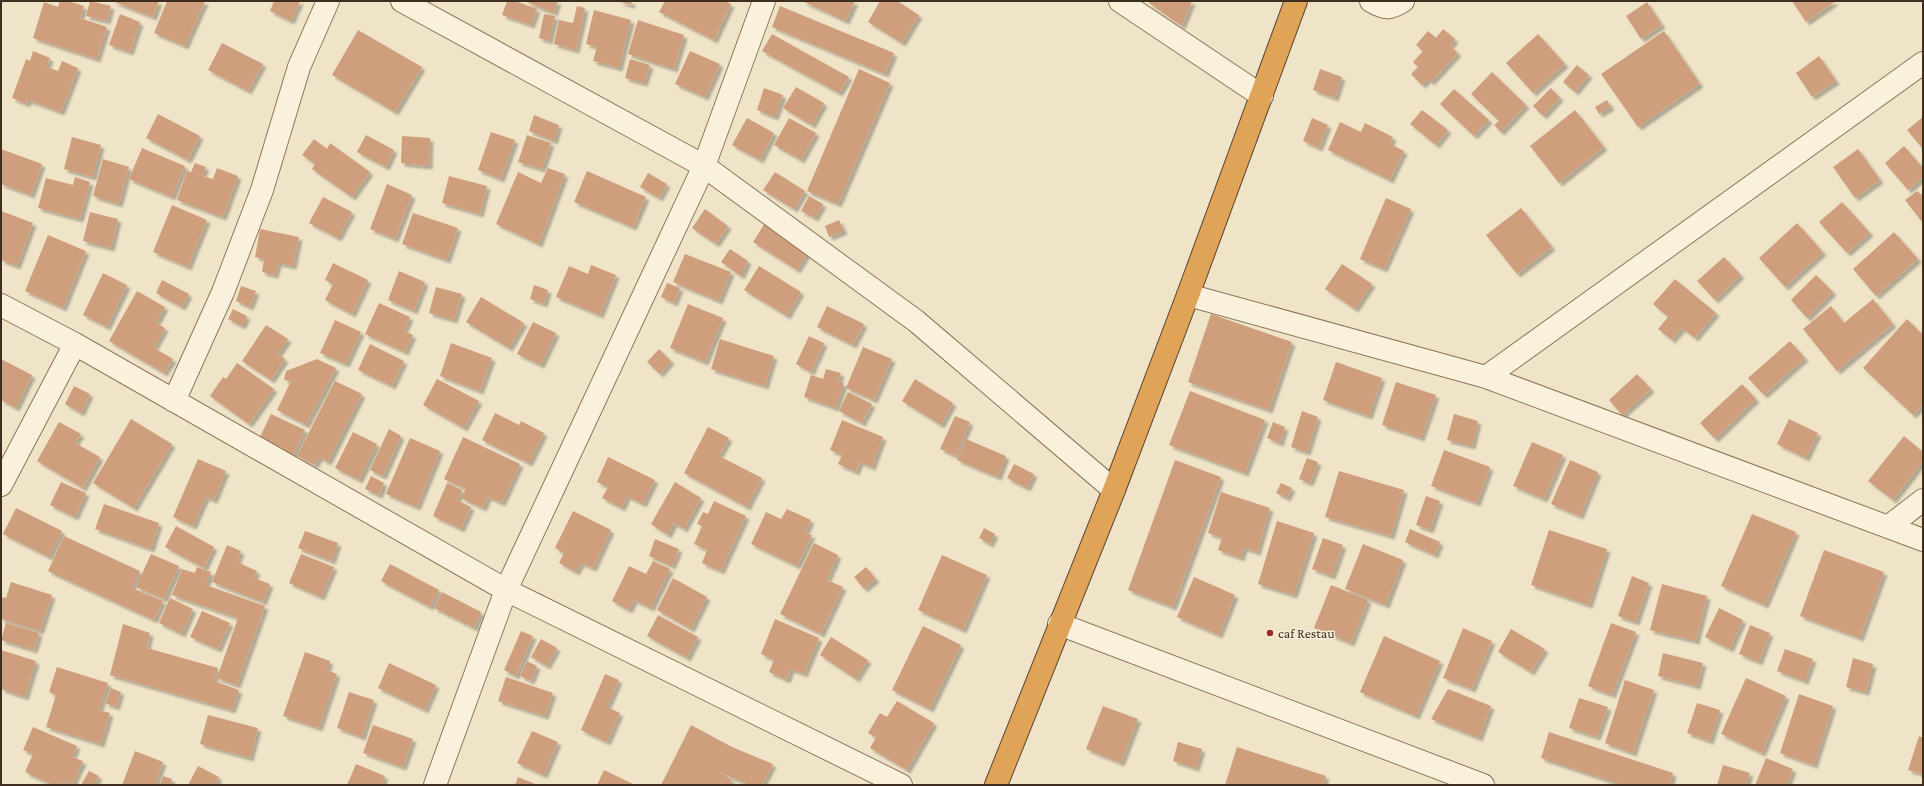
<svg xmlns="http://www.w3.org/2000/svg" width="1924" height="786" viewBox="0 0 1924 786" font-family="'Crimson Pro',serif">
	<defs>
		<filter id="shadow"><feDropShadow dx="3.5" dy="3.5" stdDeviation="1" flood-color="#0004"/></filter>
	</defs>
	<rect width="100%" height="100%" fill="#f0e4c8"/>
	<!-- building -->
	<path fill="#cf9f7d" filter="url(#shadow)" d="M60,1H68L84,6L80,18L107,27L97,59L33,38L44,2L58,7Z
		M90,1L111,6L107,21L86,16Z
		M112,1H159L153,17Z
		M167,1H205L185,46L154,33Z
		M274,1H300L291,21L270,11Z
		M507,1H515L537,9L531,25L502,15Z
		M524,1H558L554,13Z
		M617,1H632L631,5Z
		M665,1H725L731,4L714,40L659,12Z
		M802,1H855L846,21Z
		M880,1H897L919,15L902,43L868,22Z
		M1150,1H1192L1182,26L1149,3Z
		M1792,1H1836L1806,22Z
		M1647,2L1662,25L1641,39L1626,16Z
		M577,6L585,8L576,50L554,44L559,20L573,23Z
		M780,6L894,53L885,74L772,27Z
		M594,10L631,20L619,68L593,61L597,47L586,44Z
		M120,14L140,22L130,52L109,45Z
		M544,14L555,16L549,41L539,38Z
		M638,20L684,35L674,69L628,54Z
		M1443,29L1455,39L1450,46L1458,53L1431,82L1428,79L1422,85L1411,74L1418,67L1413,62L1423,51L1416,45L1428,31L1436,38Z
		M358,30L422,67L395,112L332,75Z
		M1664,31L1700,84L1638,127L1601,74Z
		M772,34L849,77L839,93L762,51Z
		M1538,34L1565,64L1533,93L1506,63Z
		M222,43L263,64L248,91L208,70Z
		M33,51L50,58L47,67L58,71L62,61L78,68L61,112L28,100L27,104L12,98L26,59L30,61Z
		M690,51L720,64L705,97L675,84Z
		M1819,56L1836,81L1812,97L1796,73Z
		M630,59L650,65L644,83L625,78Z
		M1577,65L1589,75L1575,92L1563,82Z
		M859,69L890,83L838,204L807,191Z
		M1320,69L1342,77L1335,98L1313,90Z
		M1492,72L1526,105L1501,132L1494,125L1499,121L1471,94Z
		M796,87L824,103L812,125L783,108Z
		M764,88L783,95L775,117L757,110Z
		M1551,88L1560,98L1543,116L1533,106Z
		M1454,89L1489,120L1474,136L1440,104Z
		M1607,100L1611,107L1599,114L1595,107Z
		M1422,110L1448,130L1436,145L1410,124Z
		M1575,110L1604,147L1559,183L1530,146Z
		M158,114L200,136L188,160L146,138Z
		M534,115L559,125L554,141L529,131Z
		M1923,117V149L1907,130Z
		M747,118L774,133L760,160L732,145Z
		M789,118L816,133L801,160L774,145Z
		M1312,118L1328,125L1319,148L1303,141Z
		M1340,122L1361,132L1365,123L1393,137L1390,144L1404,151L1390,180L1328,150Z
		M491,132L515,140L501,179L478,170Z
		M366,135L394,150L386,167L357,152Z
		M527,135L551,143L542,169L518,162Z
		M402,136L430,138L429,166L401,163Z
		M72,137L101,145L93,177L64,169Z
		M314,139L327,149L330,143L370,172L352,197L312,169L315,164L302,155Z
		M1904,146L1923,168V177L1908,190L1885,163Z
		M142,148L185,166L172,197L129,179Z
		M1,149L42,164L31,195L1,184Z
		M1858,149L1880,180L1855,198L1833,167Z
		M103,159L129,167L119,204L93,196Z
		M195,163L206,167L202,176L213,179L217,168L238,176L223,217L177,200L187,171L191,172Z
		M548,168L565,174L539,244L496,224L518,172L541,183Z
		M587,171L646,197L633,227L574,202Z
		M775,172L805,191L794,209L763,190Z
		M648,173L667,184L659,198L640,187Z
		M449,176L487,186L480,214L442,203Z
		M75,177L90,182L80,219L38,208L46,178L73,185Z
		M387,184L412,195L395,239L370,229Z
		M1917,191L1923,196V223L1905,200Z
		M809,196L823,204L815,218L801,211Z
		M323,197L352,212L338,238L309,223Z
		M1386,198L1411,209L1384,269L1360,259Z
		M1842,202L1870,233L1847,253L1819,222Z
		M172,205L207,220L188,267L153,252Z
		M1521,208L1552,247L1517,274L1486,235Z
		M705,209L728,226L716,244L692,228Z
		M1,211L33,223L17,266L1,260Z
		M90,212L118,219L111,248L83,241Z
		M413,213L458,228L447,260L402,244Z
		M839,220L844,231L829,237L825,226Z
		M765,223L809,250L797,270L753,242Z
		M1797,223L1823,252L1785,287L1759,258Z
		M260,229L299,237L293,266L278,263L275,275L262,272L264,259L255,257Z
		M1894,232L1918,259L1876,296L1853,269Z
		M48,235L86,251L63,308L25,291Z
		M730,249L748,261L741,276L721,262Z
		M685,254L731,272L719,301L673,282Z
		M1724,257L1741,275L1715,300L1697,281Z
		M333,263L368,280L352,314L325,300L333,284L325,280Z
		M1342,264L1372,284L1355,309L1325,289Z
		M591,265L616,275L600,315L556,297L569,266L588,274Z
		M759,266L801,292L787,316L744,290Z
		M399,271L425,282L414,311L388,300Z
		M103,273L127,285L107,327L83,315Z
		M1816,275L1833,292L1807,318L1791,300Z
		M1675,279L1716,313L1695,338L1682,328L1672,340L1658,329L1668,317L1653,304Z
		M162,280L189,294L182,307L156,293Z
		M667,283L680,288L674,303L661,297Z
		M534,285L548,290L544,304L530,299Z
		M241,286L256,291L250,307L236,301Z
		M436,287L462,294L454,320L429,313Z
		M137,291L165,307L156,323L165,328L154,348L173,359L164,373L109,341Z
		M481,297L524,323L509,348L466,322Z
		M1873,299L1893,324L1837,371L1803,329L1831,306L1844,323Z
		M379,303L410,317L404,331L413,335L405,352L365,334Z
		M688,304L723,318L705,362L670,348Z
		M827,306L864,324L853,345L817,327Z
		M233,309L247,316L242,326L228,319Z
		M1211,314L1292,342L1269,410L1188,382Z
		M1907,319L1923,335V404L1913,415L1863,368Z
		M335,320L361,332L346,364L320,353Z
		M533,322L556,333L541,365L517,354Z
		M266,325L288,339L278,354L285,359L271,380L242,361Z
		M809,336L824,343L811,372L796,364Z
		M720,339L774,356L765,386L711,369Z
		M1790,341L1805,358L1764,395L1748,378Z
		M451,343L492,358L480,391L440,376Z
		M370,344L404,361L392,386L358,370Z
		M863,347L892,359L874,400L846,388Z
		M659,349L671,361L660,374L647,362Z
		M1,359L32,375L16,408L1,400Z
		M317,359L336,368L306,425L277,410L291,381L284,380L286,371Z
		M1336,362L1382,378L1369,416L1323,400Z
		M237,363L274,389L249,424L210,396L223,377L226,379Z
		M826,369L841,373L838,382L844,383L836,408L804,397L811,375L823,379Z
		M1637,374L1651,389L1622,415L1609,400Z
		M437,379L479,401L464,428L423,405Z
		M915,379L953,403L941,425L902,401Z
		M335,381L362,394L328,462L319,457L315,465L297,456Z
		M1396,382L1436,395L1421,438L1382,425Z
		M1742,384L1756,399L1715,439L1700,423Z
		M74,386L90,394L81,413L65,404Z
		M1190,391L1265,420L1245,473L1169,445Z
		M848,392L872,404L862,423L839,411Z
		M1302,411L1318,417L1307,452L1291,447Z
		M495,413L519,425L521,421L544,433L529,463L482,440Z
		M271,414L305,430L293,456L259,439Z
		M1454,414L1478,421L1472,446L1447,440Z
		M955,416L970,422L956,456L940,449Z
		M131,419L172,444L134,508L93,483Z
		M1789,419L1818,433L1806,458L1777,444Z
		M842,420L883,437L872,467L860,462L856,472L838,464L842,455L830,450Z
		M59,422L81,434L75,443L100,457L83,488L37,461Z
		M1273,422L1285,427L1280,443L1267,438Z
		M708,427L729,438L719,456L762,478L747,507L684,473Z
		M389,429L401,436L383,476L370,470Z
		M353,432L377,444L359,480L335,468Z
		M1904,436L1923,452V461L1893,500L1868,481Z
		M463,437L520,464L502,503L488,497L483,508L461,498L466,489L444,479Z
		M410,438L440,451L417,507L386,494Z
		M966,439L1006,456L998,477L957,460Z
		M1532,442L1563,455L1544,499L1513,486Z
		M1444,450L1490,467L1477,503L1431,486Z
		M608,457L655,480L643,504L627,496L622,508L602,498L608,487L597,482Z
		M1307,458L1318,462L1310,483L1299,479Z
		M198,459L226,471L214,500L206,497L193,526L173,517Z
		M1175,460L1221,477L1173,607L1128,590Z
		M1570,460L1598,472L1580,516L1551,504Z
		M1014,464L1034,474L1027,488L1007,478Z
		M1339,471L1404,490L1391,536L1325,517Z
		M371,476L384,483L379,495L365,489Z
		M61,482L86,493L75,517L50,505Z
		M675,482L701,498L684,529L674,523L668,535L651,524Z
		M447,483L462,490L457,500L471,507L461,529L433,516Z
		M1281,483L1292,488L1287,498L1276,493Z
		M1221,492L1270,508L1257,552L1244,548L1241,558L1218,550L1222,538L1208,533Z
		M1426,496L1440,501L1430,530L1416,525Z
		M714,501L746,516L721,571L702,563L707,550L694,544L702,526L697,524L703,512L708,514Z
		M104,504L159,523L151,549L95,529Z
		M16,508L62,531L49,557L3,534Z
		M787,509L811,520L805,533L812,535L797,566L751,544L766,512L781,519Z
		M573,511L611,530L593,568L581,563L576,572L559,563L564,553L555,548Z
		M1752,514L1796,532L1765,605L1721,586Z
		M1277,521L1314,533L1294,595L1258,584Z
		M176,526L214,547L204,568L165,547Z
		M984,528L995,534L990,544L979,538Z
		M1410,529L1440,542L1435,555L1405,542Z
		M1549,530L1607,549L1589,605L1531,585Z
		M305,531L338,543L332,561L298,548Z
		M64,536L140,571L132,588L163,601L154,620L48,571Z
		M1323,538L1343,545L1332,576L1312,569Z
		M655,539L679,549L672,566L649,556Z
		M814,543L838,555L827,580L843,587L821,634L780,614Z
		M1363,544L1403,560L1386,605L1345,589Z
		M227,545L241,551L237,562L257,571L254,578L270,584L263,602L212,582Z
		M1824,550L1884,572L1860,638L1800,616Z
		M151,554L179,566L164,599L136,587Z
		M301,554L334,567L321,597L289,583Z
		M942,555L987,575L963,630L918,610Z
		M653,561L670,569L651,608L634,600L629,610L612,601L629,566L646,574Z
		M390,564L439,590L430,607L381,581Z
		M197,567L211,572L206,585L265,606L237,685L217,678L238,618L172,595L182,569L195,573Z
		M866,567L876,579L864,589L854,577Z
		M1632,576L1649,583L1636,622L1618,616Z
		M1194,577L1235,595L1219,635L1177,617Z
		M673,578L707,597L691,629L657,610Z
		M11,582L52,595L40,631L1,619V597L6,598Z
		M1662,584L1707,596L1696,641L1650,630Z
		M1331,585L1368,600L1351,643L1314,628Z
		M442,592L481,612L474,628L434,608Z
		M170,598L193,609L182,634L159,623Z
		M1719,608L1743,620L1730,649L1705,637Z
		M202,611L230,623L218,649L190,637Z
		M658,615L698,637L687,658L647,636Z
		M775,619L819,638L804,674L791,669L787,680L769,672L774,660L761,654Z
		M6,623L39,633L34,650L1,640Z
		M1611,623L1636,632L1612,695L1588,686Z
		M123,624L150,633L147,648L218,668L214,681L239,690L232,710L110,675Z
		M1750,625L1770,633L1759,662L1739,654Z
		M923,626L961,645L930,709L892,690Z
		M1463,628L1492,641L1472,689L1443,678Z
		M1511,629L1545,649L1531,672L1498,652Z
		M521,631L533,636L516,676L504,670Z
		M1384,636L1440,661L1416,716L1360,692Z
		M831,637L868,660L856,679L820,655Z
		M541,639L557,648L547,666L531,657Z
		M1785,649L1813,659L1805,681L1777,671Z
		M1,650L36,661L25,697L1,689Z
		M305,652L330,661L327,670L337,674L319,728L283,716Z
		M1663,653L1703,663L1697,686L1658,676Z
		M1853,658L1873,664L1866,692L1846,687Z
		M527,661L537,666L531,681L520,676Z
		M389,663L436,685L425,710L378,688Z
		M57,667L108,683L99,710L110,713L101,744L46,727L56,695L49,692Z
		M605,674L619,680L607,707L620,713L607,742L581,730Z
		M506,677L553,693L545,716L498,701Z
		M1746,678L1786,696L1762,753L1721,734Z
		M1625,680L1654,690L1633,753L1605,743Z
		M111,688L121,692L116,707L105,703Z
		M1448,689L1491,706L1479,738L1431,719Z
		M349,692L374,700L362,737L337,728Z
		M1799,694L1833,706L1814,765L1780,753Z
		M1579,698L1608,707L1597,737L1569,728Z
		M897,701L934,723L907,770L870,748L876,737L868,733L880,713L887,717Z
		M1697,703L1720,710L1710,741L1687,733Z
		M1103,706L1138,719L1121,763L1086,749Z
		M208,715L258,728L250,758L200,744Z
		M373,725L413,739L403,767L363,753Z
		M691,725L732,747L773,764L762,785H750L719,772L732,780L729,785H661Z
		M33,727L77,746L72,757L83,761L72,785L62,781L60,785H53L25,772L33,754L23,750Z
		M532,731L558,742L544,775L517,763Z
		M1549,732L1673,773L1670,785H1622L1541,758Z
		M1919,736L1923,738V774L1908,770Z
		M1178,742L1202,749L1196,768L1173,761Z
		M1237,747L1326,776L1323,785H1225Z
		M135,751L163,762L155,785H122Z
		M1766,758L1793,769L1787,785H1755Z
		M356,764L385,776L381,785H347Z
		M1723,765L1750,773L1746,785H1717Z
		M198,766L219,777L215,785H188Z
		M604,770L635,785H597Z
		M89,771L99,776L94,785H81Z
		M163,776L172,779L170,785H160Z
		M518,777L538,785H515Z"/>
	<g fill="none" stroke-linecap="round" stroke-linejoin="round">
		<defs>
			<path id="minor" d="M402,1L704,166L916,321L1114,490
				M1120,1L1262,96
				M1371,1C1385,9 1389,10 1403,1
				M1188,295L1486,377L1923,540
				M1,305L75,344L506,590L901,785
				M1486,377L1923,63
				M174,401L223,292L262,190L299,67L328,1
				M1,485L75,344
				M1888,527L1923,500
				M1059,624L1483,785
				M435,785L506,590L704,166L764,1"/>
			<path id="highway" d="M996,785L1114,490L1188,295L1296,1"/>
		</defs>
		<!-- minor casing -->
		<use href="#minor" stroke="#8d765c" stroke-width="24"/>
		<!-- highway casing -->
		<use href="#highway" stroke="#5b4430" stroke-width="24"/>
		<!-- minor -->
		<use href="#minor" stroke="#faf1dc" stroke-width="22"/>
		<!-- highway -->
		<use href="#highway" stroke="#e0a458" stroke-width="22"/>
	</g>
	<!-- markers -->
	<circle fill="#9e2a2b" stroke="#f7eed8" stroke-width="1.5" cx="1270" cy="633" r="4"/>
	<g text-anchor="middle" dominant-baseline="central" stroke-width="3" stroke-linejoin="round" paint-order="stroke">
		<!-- poi labels -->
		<g font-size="14" fill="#3d2e20" stroke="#f7eed8" text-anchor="start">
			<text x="1278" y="633">caf Restau</text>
		</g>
	</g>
	<!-- border -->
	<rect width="1924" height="786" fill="none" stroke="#3d2e20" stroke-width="4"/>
</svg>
